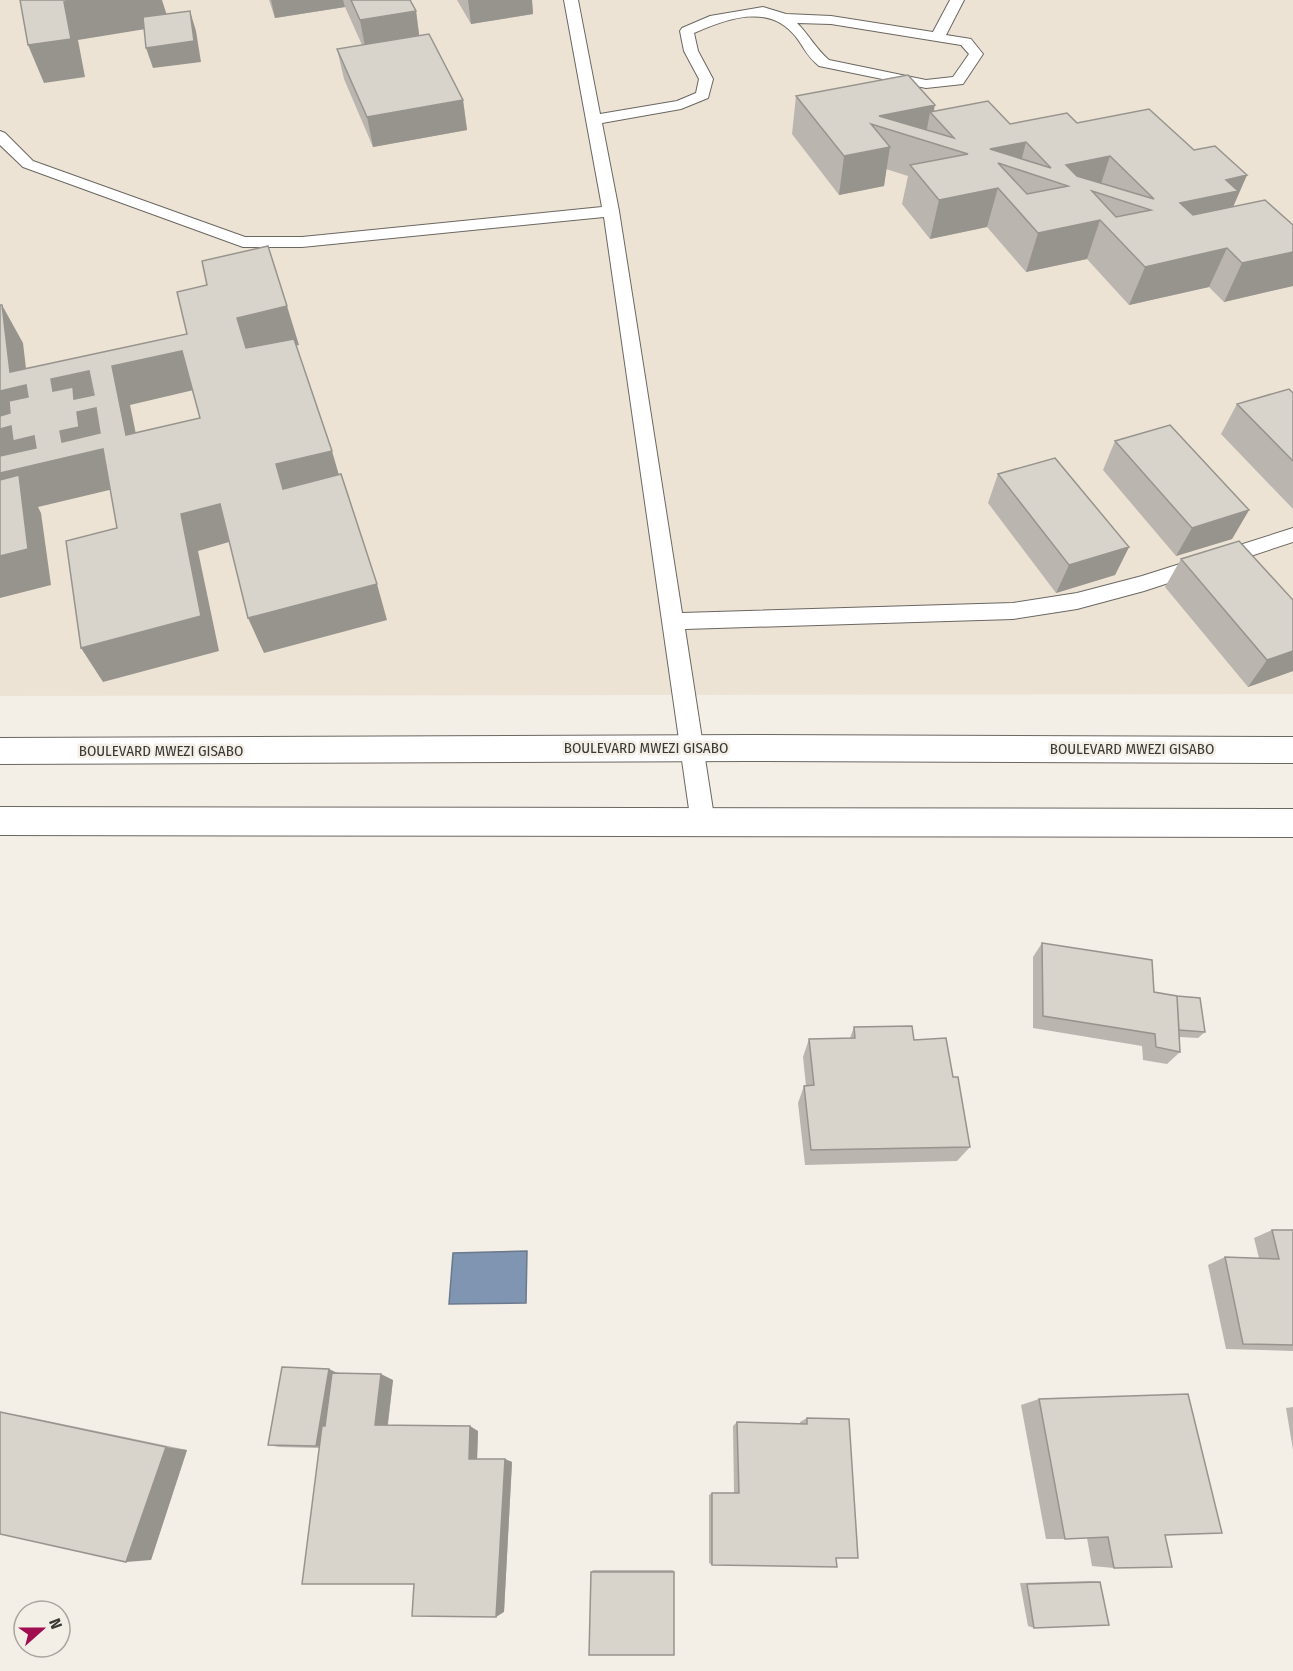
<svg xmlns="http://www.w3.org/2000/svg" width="1293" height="1671" viewBox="0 0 1293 1671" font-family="'Fira Sans Condensed',sans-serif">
	<rect width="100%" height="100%" fill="#f3eee6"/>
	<!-- built -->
	<path fill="#ece3d5" d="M0,0H1293V694L0,696Z"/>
	<!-- water -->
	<path fill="#8095b1" stroke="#6b798c" stroke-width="1.5" d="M527,1251L526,1303L449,1304L453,1253Z"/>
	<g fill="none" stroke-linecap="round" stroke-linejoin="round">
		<defs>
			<path id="service" d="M564,0H578L600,114L677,101L696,93L699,79L684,51L680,31L682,28L710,16L763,7L786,14L831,16L933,32L950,0H964L946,35L971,39L983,54L963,84L926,88L819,66C805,54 806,50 796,37C770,3 728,18 694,33L698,51L713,79L708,98L681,109L602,123L619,211L682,613L1013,603L1077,593L1142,576L1293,528V542L1144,591L1077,609L1013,619L685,629L715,823L711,830L703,833L695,830L691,823L604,217L302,247H243L23,167L0,145V131L5,133L33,161L245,237H302L602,207ZM797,23L831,24L961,45L969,54L953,77L926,80L829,60C816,49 809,35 797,23Z"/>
			<path id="primary" d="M748,735L1293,737V763L748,761L0,764V738Z
				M0,807L1293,809V837L0,835Z"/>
		</defs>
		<!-- service casing -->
		<use href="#service" stroke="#6b6761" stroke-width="2"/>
		<!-- primary casing -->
		<use href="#primary" stroke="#6b6761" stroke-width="2"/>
		<!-- service -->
		<use href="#service" fill="#fff" fill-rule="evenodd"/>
		<!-- primary -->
		<use href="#primary" fill="#fff" fill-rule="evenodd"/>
	</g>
	<!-- wall -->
	<path fill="#bab5af" d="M269,0H410L416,11L419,35L463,100L467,130L373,147L344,79L337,49L362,45L345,7L275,18Z
		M457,0H532L533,14L471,24Z
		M796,96L933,112L1010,124L1077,123L1194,150L1247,175L1233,206L1293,225V286L1224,302L1209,287L1129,305L1087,259L1026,272L987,227L930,239L902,204L908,176L886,169L884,186L839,195L792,134Z
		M1293,393V509L1221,434L1237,404Z
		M1115,441L1249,510L1232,539L1176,556L1103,470Z
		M998,474L1129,547L1115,575L1056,593L988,503Z
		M1181,559L1293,671L1248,687L1165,587Z
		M1042,943L1154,992L1205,1032L1198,1038L1180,1037V1052L1167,1064L1143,1060L1142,1046L1033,1028V957Z
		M854,1027L914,1040L953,1077L970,1147L957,1161L805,1165L798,1103L804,1086H806L803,1057L809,1039L850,1038Z
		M1272,1230H1293V1351L1226,1349L1208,1265L1225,1257L1259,1258L1254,1238Z
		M329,1369L338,1373L393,1380L388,1425L478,1431L477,1459H505L512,1462L504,1612L414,1584L319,1448L279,1447L268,1445Z
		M1039,1399L1165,1535L1114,1568L1092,1566L1087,1538L1065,1539H1046L1021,1405Z
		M1293,1407V1450L1286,1408Z
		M0,1412L24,1416L187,1450L151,1560Z
		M807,1418L836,1558L712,1565L709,1563V1495L712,1493H734L733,1426L737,1422L800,1423V1422Z
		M593,1570H673L674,1572H591Z
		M1092,1581L1100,1582L1034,1628L1028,1626L1020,1583Z"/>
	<!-- shaded-wall -->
	<path fill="#97948e" d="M78,0H162L170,25L78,40L85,77L44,83L28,45L64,2Z
		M271,0H343L345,7L275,18Z
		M468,0H532L533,14L471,24Z
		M190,11L196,31L201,62L153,68L146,48Z
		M416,11L421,49L367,58L360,20Z
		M463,100L467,130L373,147L367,117Z
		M935,105L933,115L930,112L925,140L879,116Z
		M1026,142L1019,170L990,149Z
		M890,147L884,186L839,195L844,156Z
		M1110,156L1098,193L1068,186L1066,165Z
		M1247,175L1230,214L1165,242L1180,203L1226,180Z
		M998,188L987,227L930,239L939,200Z
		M1100,220L1087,259L1026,272L1038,233Z
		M1227,248L1209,287L1129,305L1145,267Z
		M1293,252V286L1224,302L1242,263Z
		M2,305L23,343L34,436L62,442L51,379L89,371L103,449L122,487L38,507L41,513L51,585L0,598V391L10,372Z
		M287,306L299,345L250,356L246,348L237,318Z
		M182,351L198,389L130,405L144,473L126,435L112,366Z
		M332,451L343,489H283L276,464Z
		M220,504L236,540L198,551L219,651L103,682L81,648L181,514Z
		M1249,510L1232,539L1176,556L1192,528Z
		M1129,547L1115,575L1056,593L1069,565Z
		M377,584L387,620L264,653L248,618Z
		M1293,651V671L1248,687L1267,660Z
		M329,1369L338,1374L326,1448L316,1446Z
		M381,1374L393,1380L387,1429L375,1425Z
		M470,1426L478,1431L477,1462L469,1459Z
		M166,1447L187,1450L151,1560L126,1562Z
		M505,1459L512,1462L504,1612L496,1617Z"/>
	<!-- building -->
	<path fill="#d8d3cb" stroke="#97948e" stroke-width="1.5" fill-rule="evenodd" d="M20,0H78L64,2L71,39L28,45Z
		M351,0H410L416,11L360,20Z
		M190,11L194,41L146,48L143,17Z
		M429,34L463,100L367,117L337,49Z
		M908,75L935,105L879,116L954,138L930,112L988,101L1010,124L1067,113L1077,123L1149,109L1194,150L1215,146L1247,175L1226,180L1238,191L1180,203L1193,215L1265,200L1293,225V252L1242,263L1227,248L1145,267L1100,220L1038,233L998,188L939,200L910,165L968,154L871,124L890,147L844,156L796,96ZM1026,142L1051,168L990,149ZM1110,156L1154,199L1077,176L1066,165ZM998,163L1068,186L1027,194ZM1092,191L1151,210L1116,217Z
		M268,246L287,306L237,318L246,348L294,339L332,451L276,464L283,489L341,474L377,584L248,618L220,504L181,514L201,616L81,648L66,541L117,528L103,449L0,473V456L36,448L34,436L13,441L11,426L0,429V416L10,413L9,401L28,397L26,385L0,391V305H2L10,372L187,334L177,292L207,285L202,261ZM182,351L200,418L126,435L112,366ZM89,371L94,395L74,399L73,387L53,391L51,379ZM96,408L100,433L62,442L60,431L79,427L77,412Z
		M1289,389L1293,393V461L1237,404Z
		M1170,425L1249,510L1192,528L1115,441Z
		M1055,458L1129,547L1069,565L998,474Z
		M19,475L28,549L0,556V480Z
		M1239,541L1293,600V651L1267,660L1181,559Z
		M1042,943L1152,960L1154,992L1177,996L1180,1052L1156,1047L1155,1034L1043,1016Z
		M1177,996L1200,998L1205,1032L1179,1030Z
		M912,1026L914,1040L946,1038L953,1077H958L970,1147L811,1150L804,1086L814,1085L809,1039L855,1038L854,1027Z
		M1272,1230H1293V1345L1243,1344L1225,1257L1279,1259Z
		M282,1367L329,1369L316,1446L268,1445Z
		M332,1373L381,1374L375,1425L470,1426L469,1459H505L496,1617L412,1616L414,1584H302L322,1426H325Z
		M1188,1394L1222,1533L1165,1535L1172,1567L1114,1568L1108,1537L1065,1539L1039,1399Z
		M0,1412L166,1447L126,1562L0,1534Z
		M807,1418L849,1419L858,1558H836L837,1567L712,1565V1493H739L737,1422L807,1424Z
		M591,1572H674V1655H589Z
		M1100,1582L1109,1625L1034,1628L1027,1584Z"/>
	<g text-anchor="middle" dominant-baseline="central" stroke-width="5" stroke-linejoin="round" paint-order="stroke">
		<!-- street labels -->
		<g font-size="15" fill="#3a3835" stroke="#f3eee6">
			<text x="646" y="748">BOULEVARD MWEZI GISABO</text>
			<text x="1132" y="749">BOULEVARD MWEZI GISABO</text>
			<text x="161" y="751">BOULEVARD MWEZI GISABO</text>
		</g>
	</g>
	<!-- north arrow -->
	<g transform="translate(42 1629) rotate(69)"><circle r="28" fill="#f3eee6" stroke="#a9a59f" stroke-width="1.5"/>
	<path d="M0-4.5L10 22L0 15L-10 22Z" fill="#a10d51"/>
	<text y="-9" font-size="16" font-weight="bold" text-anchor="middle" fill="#3a3835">N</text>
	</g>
</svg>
